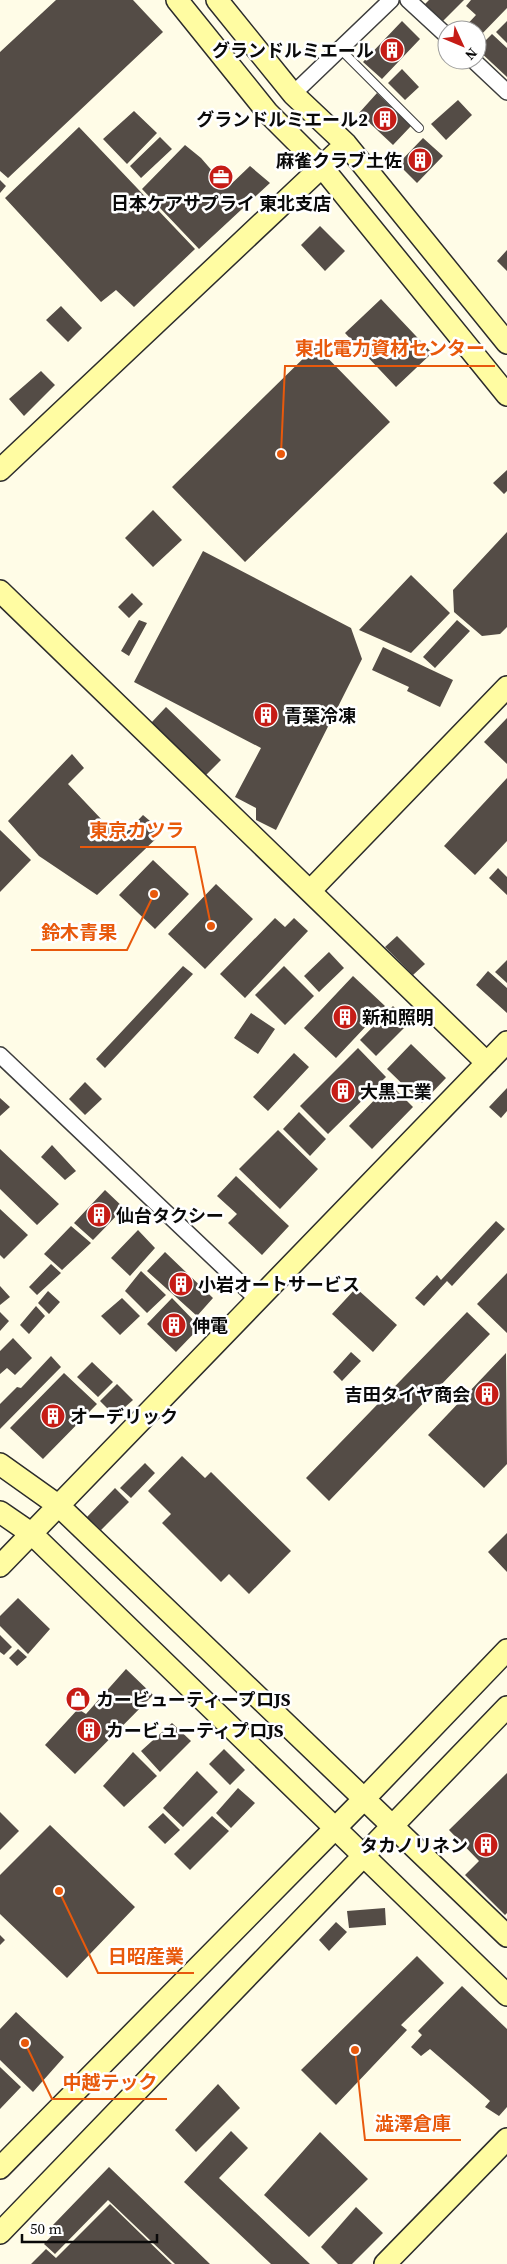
<svg xmlns="http://www.w3.org/2000/svg" width="507" height="2264" viewBox="0 0 507 2264" font-family="'Source Serif 4','Noto Sans JP',serif">
	<rect width="100%" height="100%" fill="#fffce7"/>
	<!-- building -->
	<path fill="#544c46" d="M56,0H133L163,32L8,178L0,171V52Z
		M429,0H464L442,22L424,5Z
		M471,0H507V8L477,39V30H462L476,15L466,6Z
		M402,21L420,39L382,79L363,62Z
		M507,21V43L496,32Z
		M492,34L507,48V77L477,49Z
		M402,69L419,87L405,100L388,83Z
		M377,93L411,126L393,145L359,113Z
		M458,100L472,115L446,140L431,124Z
		M134,111L157,133L127,164L103,139Z
		M79,127L195,249L134,307L116,290L101,302L5,198Z
		M160,137L172,149L141,178L130,166Z
		M423,138L443,156L417,183L398,164Z
		M185,145L201,158L227,188L250,166L270,183L199,249L142,189Z
		M0,180L6,186L0,193Z
		M320,226L345,251L325,271L301,245Z
		M507,250V271L497,261Z
		M381,299L432,353L396,387L345,333Z
		M61,306L82,328L68,342L46,320Z
		M316,346L390,422L245,562L172,487Z
		M41,371L55,385L24,416L9,399Z
		M507,470V491L504,494L493,483Z
		M153,510L182,540L153,567L125,538Z
		M507,532V627L500,634L482,636L454,612L453,590Z
		M203,551L351,628L362,659L276,830L256,820V808L235,797L261,748L134,682Z
		M411,575L450,613L411,653L359,630Z
		M132,593L143,604L129,618L118,607Z
		M139,620L147,623L129,656L121,651Z
		M457,620L470,631L435,668L423,657Z
		M383,647L453,680L440,707L407,691L409,687L372,670Z
		M166,707L221,760L205,776L151,723Z
		M507,718V764L484,742Z
		M72,754L84,768L68,784L120,839L143,815L163,832L97,895L39,856L8,821Z
		M507,778V841L475,875L444,846Z
		M0,830L31,860L0,892Z
		M153,860L189,894L155,929L119,895Z
		M498,868L507,877V895L489,878Z
		M216,884L253,919L205,969L168,934Z
		M275,918L285,927L294,918L308,931L245,998L220,974Z
		M397,936L425,964L413,975L385,947Z
		M329,952L344,968L319,992L304,976Z
		M507,960V983L495,972Z
		M183,966L193,974L105,1068L96,1059Z
		M284,966L314,996L285,1025L255,995Z
		M488,971L507,988V1013L476,985Z
		M353,976L385,1006L336,1058L304,1028Z
		M393,1006L409,1023L376,1056L360,1040Z
		M251,1013L275,1029L258,1054L234,1038Z
		M411,1044L446,1078L422,1103L387,1069Z
		M358,1048L386,1077L328,1134L300,1106Z
		M294,1053L309,1067L268,1111L253,1097Z
		M85,1082L102,1099L85,1115L69,1099Z
		M390,1084L413,1107L372,1149L349,1126Z
		M507,1088V1111L501,1118L489,1107Z
		M0,1098L10,1107L0,1116Z
		M299,1112L326,1139L310,1156L283,1129Z
		M278,1130L318,1169L280,1209L239,1169Z
		M52,1145L76,1171L65,1180L41,1157Z
		M0,1149L59,1204L37,1225L0,1189Z
		M236,1176L289,1226L262,1255L228,1223L237,1214L217,1196Z
		M105,1190L124,1208L93,1240L74,1223Z
		M0,1209L28,1235L4,1259L0,1255Z
		M496,1221L505,1229L452,1286L447,1281L424,1306L415,1298L437,1275L441,1280Z
		M71,1226L91,1243L62,1270L44,1254Z
		M138,1230L155,1248L130,1276L111,1258Z
		M165,1252L213,1298L197,1316L147,1271Z
		M51,1264L61,1273L37,1295L29,1287Z
		M141,1271L166,1295L147,1313L125,1291Z
		M507,1273V1333L477,1304Z
		M0,1286L10,1297L0,1305Z
		M356,1288L397,1325L373,1352L332,1314Z
		M48,1291L60,1302L49,1314L38,1303Z
		M122,1298L140,1316L120,1335L101,1316Z
		M172,1298L200,1327L176,1352L147,1324Z
		M36,1306L45,1316L29,1334L20,1325Z
		M0,1312L9,1321L0,1331Z
		M467,1312L490,1334L329,1501L306,1478Z
		M13,1338L32,1358L15,1375L7,1368L0,1374V1351Z
		M351,1352L361,1361L342,1381L333,1372Z
		M506,1353L507,1464L484,1488L428,1435Z
		M51,1356L61,1367L0,1429V1404L17,1387L21,1388Z
		M92,1362L113,1382L98,1397L77,1377Z
		M64,1373L97,1404L43,1459L10,1428Z
		M117,1384L133,1400L115,1416L100,1401Z
		M182,1456L205,1478L211,1472L291,1551L249,1594L229,1574L221,1582L162,1523L171,1514L148,1491Z
		M145,1463L155,1473L131,1498L120,1488Z
		M115,1488L129,1502L101,1530L87,1517Z
		M507,1533V1572L488,1552Z
		M18,1598L50,1629L28,1654L0,1626V1616Z
		M0,1635L12,1647L4,1655L0,1652Z
		M18,1649L27,1657L17,1666L9,1658Z
		M126,1669L153,1695L75,1774L45,1745L78,1709L86,1714Z
		M172,1723L191,1741L160,1772L141,1751Z
		M224,1749L245,1770L230,1785L209,1764Z
		M133,1752L157,1776L124,1807L103,1786Z
		M197,1771L218,1792L183,1827L163,1808Z
		M507,1773V1913L505,1915L465,1875L479,1861L449,1830Z
		M238,1788L255,1803L231,1828L216,1813Z
		M0,1812L19,1831L0,1850Z
		M163,1813L180,1830L165,1844L148,1827Z
		M212,1816L229,1831L190,1870L174,1854Z
		M50,1825L135,1907L67,1978L0,1914V1875Z
		M385,1908L386,1925L349,1928L347,1911Z
		M336,1922L347,1932L329,1951L319,1940Z
		M0,1935L5,1940L0,1945Z
		M417,1956L444,1983L401,2025L407,2030L336,2105L301,2070Z
		M462,1986L507,2029V2107L499,2116L485,2107L490,2101L430,2049L421,2056L411,2047L422,2035L418,2031Z
		M16,2012L64,2057L33,2092L0,2060V2029Z
		M0,2067L21,2087L0,2109Z
		M218,2084L240,2108L196,2152L175,2130Z
		M231,2131L248,2148L219,2178L310,2264H271L184,2182Z
		M320,2132L368,2179L309,2237L264,2195Z
		M109,2167L210,2264H175L108,2200L55,2254L44,2244L57,2230L53,2225Z
		M110,2204L172,2264H31L46,2249L56,2258Z
		M356,2207L383,2233L352,2264H338L321,2247Z"/>
	<g fill="none" stroke-linecap="round" stroke-linejoin="round">
		<defs>
			<path id="lane" d="M340,49L419,128"/>
			<path id="street" d="M408,0L447,36
				M473,60L507,92
				M293,94L391,0
				M0,1055L257,1299"/>
			<path id="secondary" d="M177,0L268,113L322,167L507,395
				M217,0L293,94L346,144L507,343
				M0,470L346,144
				M0,591L487,1063
				M310,891L507,687
				M0,1464L59,1506L507,1936
				M0,1512L32,1534L507,1995
				M0,1566L507,1042
				M0,2168L364,1799L507,1650
				M0,2233L507,1707
				M385,2264L507,2139"/>
		</defs>
		<!-- lane casing -->
		<use href="#lane" stroke="#3d3d3d" stroke-width="10"/>
		<!-- street casing -->
		<use href="#street" stroke="#3d3d3d" stroke-width="18"/>
		<!-- secondary casing -->
		<use href="#secondary" stroke="#2c2c2c" stroke-width="24"/>
		<!-- lane -->
		<use href="#lane" stroke="#fff" stroke-width="8"/>
		<!-- street -->
		<use href="#street" stroke="#fff" stroke-width="15"/>
		<!-- secondary -->
		<use href="#secondary" stroke="#fffca2" stroke-width="21"/>
	</g>
	<!-- icons -->
	<defs>
		<symbol id="building-disc" viewBox="-11 -11 22 22"><circle r="9.5" fill="#c61c16" stroke="#fff"/><path d="M-4-6H4V6H1V3H-1V6H-4ZM-2.5-4.3h1.7v1.8h-1.7ZM.8-4.3h1.7v1.8H.8ZM-2.5-1h1.7V.8h-1.7ZM.8-1h1.7V.8H.8Z" fill="#fff"/></symbol>
		<symbol id="office-disc" viewBox="-11 -11 22 22"><circle r="9.5" fill="#c61c16" stroke="#fff"/><path d="M-6-3h4V-5.5h4V-3h4V5H-6ZM-1-4.5V-3h2v-1.5ZM-6 0V1H6V0Z" fill="#fff"/></symbol>
		<symbol id="shop-disc" viewBox="-11 -11 22 22"><circle r="9.5" fill="#c61c16" stroke="#fff"/><path d="M-5-2.5h2.3a2.7 3.5 0 0 1 5.4 0H5L5.5 6h-11ZM-1.5-2.5h3a1.5 2.3 0 0 0-3 0Z" fill="#fff"/></symbol>
	</defs>
	<g fill-rule="evenodd">
		<use href="#building-disc" x="378" y="36" width="28" height="28"/>
		<use href="#building-disc" x="371" y="105" width="28" height="28"/>
		<use href="#building-disc" x="406" y="146" width="28" height="28"/>
		<use href="#office-disc" x="207" y="163" width="28" height="28"/>
		<use href="#building-disc" x="252" y="701" width="28" height="28"/>
		<use href="#building-disc" x="331" y="1003" width="28" height="28"/>
		<use href="#building-disc" x="329" y="1077" width="28" height="28"/>
		<use href="#building-disc" x="85" y="1201" width="28" height="28"/>
		<use href="#building-disc" x="167" y="1270" width="28" height="28"/>
		<use href="#building-disc" x="160" y="1311" width="28" height="28"/>
		<use href="#building-disc" x="473" y="1380" width="28" height="28"/>
		<use href="#building-disc" x="39" y="1402" width="28" height="28"/>
		<use href="#shop-disc" x="64" y="1685" width="28" height="28"/>
		<use href="#building-disc" x="75" y="1716" width="28" height="28"/>
		<use href="#building-disc" x="472" y="1831" width="28" height="28"/>
	</g>
	<g text-anchor="middle" dominant-baseline="central" stroke-width="5" stroke-linejoin="round" paint-order="stroke">
		<!-- poi labels -->
		<g font-size="18" font-weight="bold" fill="#0a0a0a" stroke="#fff" text-anchor="start">
			<text x="374" y="50" text-anchor="end">グランドルミエール</text>
			<text x="368" y="119" text-anchor="end">グランドルミエール2</text>
			<text x="402" y="160" text-anchor="end">麻雀クラブ土佐</text>
			<text x="221" y="203" text-anchor="middle">日本ケアサプライ 東北支店</text>
			<text x="284" y="715">青葉冷凍</text>
			<text x="362" y="1017">新和照明</text>
			<text x="360" y="1091">大黒工業</text>
			<text x="116" y="1215">仙台タクシー</text>
			<text x="198" y="1284">小岩オートサービス</text>
			<text x="192" y="1325">伸電</text>
			<text x="470" y="1394" text-anchor="end">吉田タイヤ商会</text>
			<text x="70" y="1416">オーデリック</text>
			<text x="96" y="1699">カービューティープロJS</text>
			<text x="106" y="1730">カービューティプロJS</text>
			<text x="468" y="1845" text-anchor="end">タカノリネン</text>
		</g>
	</g>
	<!-- callouts -->
	<path fill="none" stroke="#e8590c" stroke-width="2" d="M281 454L285 366H495M211 926L195 847H80M154 894L127 950H31M59 1891L98 1973H194M25 2043L52 2099H167M355 2050L365 2140H461"/>
	<g fill="#e8590c" stroke="#fff" stroke-width="2">
		<circle cx="281" cy="454" r="5"/>
		<circle cx="211" cy="926" r="5"/>
		<circle cx="154" cy="894" r="5"/>
		<circle cx="59" cy="1891" r="5"/>
		<circle cx="25" cy="2043" r="5"/>
		<circle cx="355" cy="2050" r="5"/>
	</g>
	<g font-size="19" text-anchor="middle" font-weight="bold" fill="#e8590c" stroke="#fff" stroke-width="5" stroke-linejoin="round" paint-order="stroke">
		<text x="390" y="355">東北電力資材センター</text>
		<text x="137" y="837">東京カツラ</text>
		<text x="79" y="939">鈴木青果</text>
		<text x="146" y="1963">日昭産業</text>
		<text x="110" y="2089">中越テック</text>
		<text x="413" y="2130">澁澤倉庫</text>
	</g>
	<!-- north arrow -->
	<g transform="translate(462 45) rotate(134)"><circle r="24" fill="#ffffff" stroke="#9d9d9d"/>
	<path d="M0-4L9 19L0 12L-9 19Z" fill="#c61c16"/>
	<text y="-8" font-size="14" font-weight="bold" text-anchor="middle" fill="#0a0a0a">N</text>
	</g>
	<!-- scale -->
	<path d="M22 2234v8h135v-8" fill="none" stroke="#0a0a0a" stroke-width="2.5"/>
	<text x="30" y="2234" font-size="15" fill="#0a0a0a" stroke="#ffffff" stroke-width="4" paint-order="stroke">50 m</text>
</svg>
